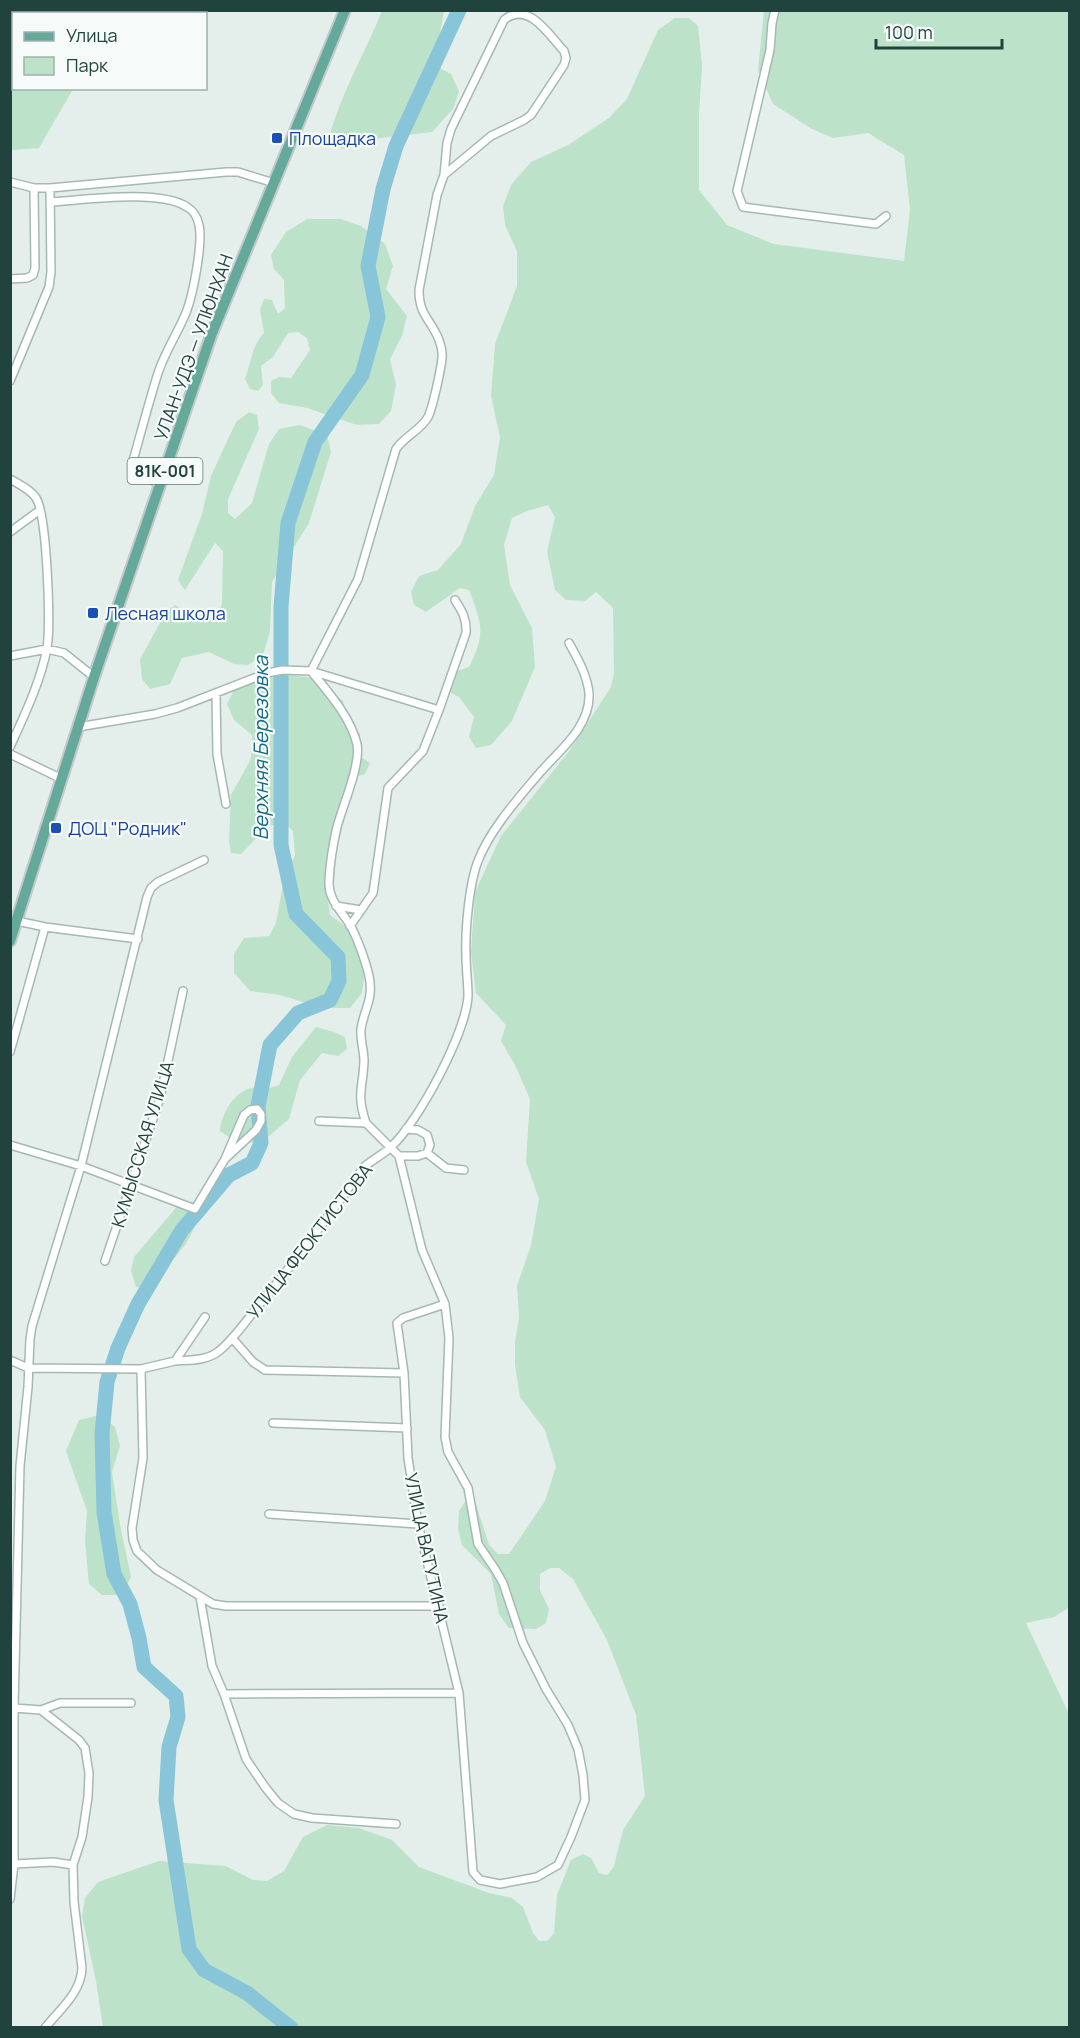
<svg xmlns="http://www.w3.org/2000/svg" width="1080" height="2038" viewBox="0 0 1080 2038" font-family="Manrope,sans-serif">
	<rect width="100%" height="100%" fill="#e4efeb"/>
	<!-- green -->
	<path fill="#bce2c9" d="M11,10H77L82,13L14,14V88L73,89L39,148L11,150Z
		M382,11H444L436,55L441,69L451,74L459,91L453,109L432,132L364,140L346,149L335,147L329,138C341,93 365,53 382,11Z
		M764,11H1069L1070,1607L1054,1617L1026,1623L1069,1714V2027H103L96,1981L82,1916L85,1898L98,1882L159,1861L226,1866L253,1880L267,1881L284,1871L303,1837L327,1825L359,1828L392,1840L419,1867L489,1893L512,1898L523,1907L533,1933L539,1941H547L554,1933L557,1895L571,1860L583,1854L591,1858L599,1873L607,1875L614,1866L623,1830L645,1796L636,1715L607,1640L573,1579L559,1568H550L540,1574V1590L549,1609L546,1623L536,1629L509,1628L499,1614L491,1574L462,1545L458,1529L459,1511L465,1502L476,1504L489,1545L498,1554H509L545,1501L556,1467L545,1430L520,1397L515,1365V1342L519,1318L517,1286L531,1245L539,1199L526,1162L530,1099L515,1065L501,1041L506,1025L476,993L471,952L475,892L501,836L570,750L611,687L614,673L613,608L596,592L585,601L566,600L555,590L547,552L555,517L548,505L527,511L512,518L504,545L510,585L532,628L535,667L512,721L491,745L476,748L469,737L474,717L459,697L444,689C446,672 455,672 469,667C486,634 482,624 469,590L460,588L426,612L414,605L411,592L419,576L438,570L461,544L475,506L494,475L500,437L491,396L495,344L517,286V251L505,225L503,206L511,185L531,162L568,145L609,118L627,99L658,30L675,18H689L698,26L702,66L699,115V190L727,225L774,244L904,261L910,210L904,155L868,133L833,138L812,129L773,104L758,70Z
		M307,219H341L361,226L385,244L393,266L386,289L407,316L402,336L390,359L396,385L391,411L379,424L357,425L307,408L279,403L271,393V381L279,377L291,378L310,350L307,338L298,332L288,333L273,357L261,366L263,385L258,391L250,389L245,379C251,363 252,345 264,333L260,310L264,299L272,300L278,314L285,308L284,280L274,269L271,255L286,232Z
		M249,412L257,415L259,429L228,499V513L235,519L252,503L269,444L279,429L300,425L327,435L331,452L309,523L272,582L270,631L263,655L248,665L234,664L209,652L182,658L170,684L150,689L142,679L140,659L166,612L175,605L195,616L215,618L222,604L223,551L215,543L185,590L178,580L202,514L211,476L236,422Z
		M293,675L318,679L343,701L346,718L360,734L358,755L370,763L365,774L348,779L334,825L325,877L330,915L353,932L366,961L362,993L350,1008H322L280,995L250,991L234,973V954L244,938L269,936L276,923L284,879L295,855L293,831L283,821L267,827L241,854L231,853L229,842L231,795L251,759L252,735L234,720L227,704L234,690L266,678Z
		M316,1027L334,1032L345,1037L347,1049L338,1056L322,1053L300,1080L289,1119L261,1143L237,1142L220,1131C221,1115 234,1091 252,1088C263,1086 264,1091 279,1085L292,1057Z
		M194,1202L201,1214L186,1244L149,1289L136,1287L131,1271L134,1257L180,1203Z
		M100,1415L115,1427L120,1446L112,1472L120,1525L131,1577L121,1595H102L89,1584L85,1541L87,1511L66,1451L79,1420Z"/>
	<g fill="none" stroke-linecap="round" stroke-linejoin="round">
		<!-- river -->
		<path stroke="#88c5d9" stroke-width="15" d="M291,2028L247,1993L204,1970L189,1949L166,1800L169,1747L178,1717L176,1696L144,1667L139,1638L130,1604L114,1574L104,1512L102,1434L107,1382L118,1348L138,1304L182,1230L229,1175L252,1163L261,1143L258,1106L270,1045L298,1013L330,1000L339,981L338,957L296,914L281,845V607L288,523L315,442L362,375L378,317L368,266L383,189L396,146L459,10"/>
		<defs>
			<path id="minor" d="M775,10L772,23L770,50L737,191L743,207L876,224L886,216
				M10,182L34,188H50L226,172H238L274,183
				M51,202C83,200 160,189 187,207C194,211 197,216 199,225C203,243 193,297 185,315C177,334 165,352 158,373C149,402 141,432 133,461L134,468L137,471L160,485
				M10,279L27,278L33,275L35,268L34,188
				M10,381L49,287L51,272L50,188
				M10,479C19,484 31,490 36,498C47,515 51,626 47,648C41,681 24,716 10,747
				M10,532L40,510
				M10,656L47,649L64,653L94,677
				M311,671C328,692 350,716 357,744C361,764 343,805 337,827C333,844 330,863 329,881C328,900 341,910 350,925C357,937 366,962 369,976C374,999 364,1009 361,1029C360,1040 364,1050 364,1061C363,1089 356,1093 366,1123
				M311,671L439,710L423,751L388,788L373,893L350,926
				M216,693L217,754L226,804
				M439,710L466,633C467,619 462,611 455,600
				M78,727L155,714L177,708L267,673L283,670L311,671L358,579L396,449C405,436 421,430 428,417C433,407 441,369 442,358C443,352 441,346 439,340C431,319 419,316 419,290L437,195L444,175L447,143L451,129L504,20C528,0 549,35 564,51L566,58L564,65L531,115L524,120L491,136L444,175
				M10,754L62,779
				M336,906L361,910
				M17,921L45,927L138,939
				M10,1052L45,927
				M10,1145L81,1166L195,1209L225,1159L256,1130L261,1121V1114L257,1109L250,1110L244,1115L225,1159
				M427,1153L446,1168L464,1170
				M399,1156H418L427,1153L430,1145L427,1135L418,1130L406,1129
				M105,1261L160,1098L183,991
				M232,1338L253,1362L265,1370L404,1373L408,1458L418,1524L459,1693L473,1872L480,1880L500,1884L537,1877L558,1865L571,1837L585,1800L583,1775L578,1749L568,1725L546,1689L523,1643L503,1583L495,1569L478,1544L468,1488L448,1452L445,1437L449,1338L445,1304L422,1250L399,1156L366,1123L319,1121
				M10,1360L28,1368L141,1369L175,1361L205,1317
				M175,1361C189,1360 207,1361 219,1351C234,1339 246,1321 258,1306C296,1261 330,1214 364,1167C372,1160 382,1155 390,1148C418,1123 466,1033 468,996C468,983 466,969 466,955C465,931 469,884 478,861C490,830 516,801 537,776C557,752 591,728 589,693C587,675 578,659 569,643
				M141,1369L143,1458L132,1528L133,1540L137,1551L157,1570L213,1604L226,1606H439
				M404,1373L397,1323L403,1318L445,1304
				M273,1423L407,1428
				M269,1514L418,1524
				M200,1597L212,1666L224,1694L246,1759L265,1787L278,1803L294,1814L312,1818L396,1824
				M224,1694L459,1693
				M14,1708L41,1710L79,1740L85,1748L89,1773L88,1797L82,1837L73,1865L53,1862L14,1864
				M41,1710L60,1703H131
				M10,1899L14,1864V1708L20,1466L28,1387L30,1339L32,1326L81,1166L147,897L151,888L158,882L204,860
				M45,2028C60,2009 81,1993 82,1968L74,1902L73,1865"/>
			<path id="primary" d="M10,941L94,677L212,333L345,10"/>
		</defs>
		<!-- minor casing -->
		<use href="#minor" stroke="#a6b8b3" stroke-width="10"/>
		<!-- primary casing -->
		<use href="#primary" stroke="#c1cac9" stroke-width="14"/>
		<!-- minor -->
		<use href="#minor" stroke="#fff" stroke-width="7"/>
		<!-- primary -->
		<use href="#primary" stroke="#65a99d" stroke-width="10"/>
	</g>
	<!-- markers -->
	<g fill="#1a4fb4" stroke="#f6fbf9" stroke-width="2">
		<rect x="271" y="132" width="12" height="12" rx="3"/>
		<rect x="87" y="607" width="12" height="12" rx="3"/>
		<rect x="50" y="822" width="12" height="12" rx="3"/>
	</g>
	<g text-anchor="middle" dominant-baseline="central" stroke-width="4.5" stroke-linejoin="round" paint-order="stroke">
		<!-- shield labels -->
		<rect fill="#f6fbf9" stroke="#617a75" stroke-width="1.5" x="127.5" y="458" width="75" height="26" rx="4.5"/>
		<g font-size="16" font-weight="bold" fill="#21433d">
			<text x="165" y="471">81К-001</text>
		</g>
		<!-- transit labels -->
		<g font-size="18" fill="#164399" stroke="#f6fbf9" text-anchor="start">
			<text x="289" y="138">Площадка</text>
			<text x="105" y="613">Лесная школа</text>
			<text x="68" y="828">ДОЦ "Родник"</text>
		</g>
		<!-- street labels -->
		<g font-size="18" fill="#21433d" stroke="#f6fbf9">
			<text transform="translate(193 347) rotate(-70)">УЛАН-УДЭ — УЛЮНХАН</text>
			<text transform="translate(142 1144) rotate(-73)">КУМЫССКАЯ УЛИЦА</text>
			<text transform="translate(309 1241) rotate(-52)">УЛИЦА ФЕОКТИСТОВА</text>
			<text transform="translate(427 1548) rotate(78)">УЛИЦА ВАТУТИНА</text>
		</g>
		<!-- water labels -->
		<g font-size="20" font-style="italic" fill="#156986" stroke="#f6fbf9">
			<text transform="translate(260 748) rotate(-90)">Верхняя Березовка</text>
		</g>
	</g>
	<!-- border -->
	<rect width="1080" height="2038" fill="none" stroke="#21433d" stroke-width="24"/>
	<!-- legend -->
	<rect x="12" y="12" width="195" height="78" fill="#f6fbf9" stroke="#a1b1ae" stroke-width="1.5"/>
	<rect x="24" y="32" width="30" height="9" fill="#65a99d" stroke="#a1b1ae" stroke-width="1.5"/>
	<text x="66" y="42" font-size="18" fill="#21433d">Улица</text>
	<rect x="24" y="57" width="30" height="18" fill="#bce2c9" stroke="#a1b1ae" stroke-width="1.5"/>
	<text x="66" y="72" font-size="18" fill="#21433d">Парк</text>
	<!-- scale -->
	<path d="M876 39v9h126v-9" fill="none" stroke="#21433d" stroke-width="3"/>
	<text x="885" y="39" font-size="18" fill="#21433d" stroke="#f6fbf9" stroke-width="4.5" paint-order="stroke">100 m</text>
</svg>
